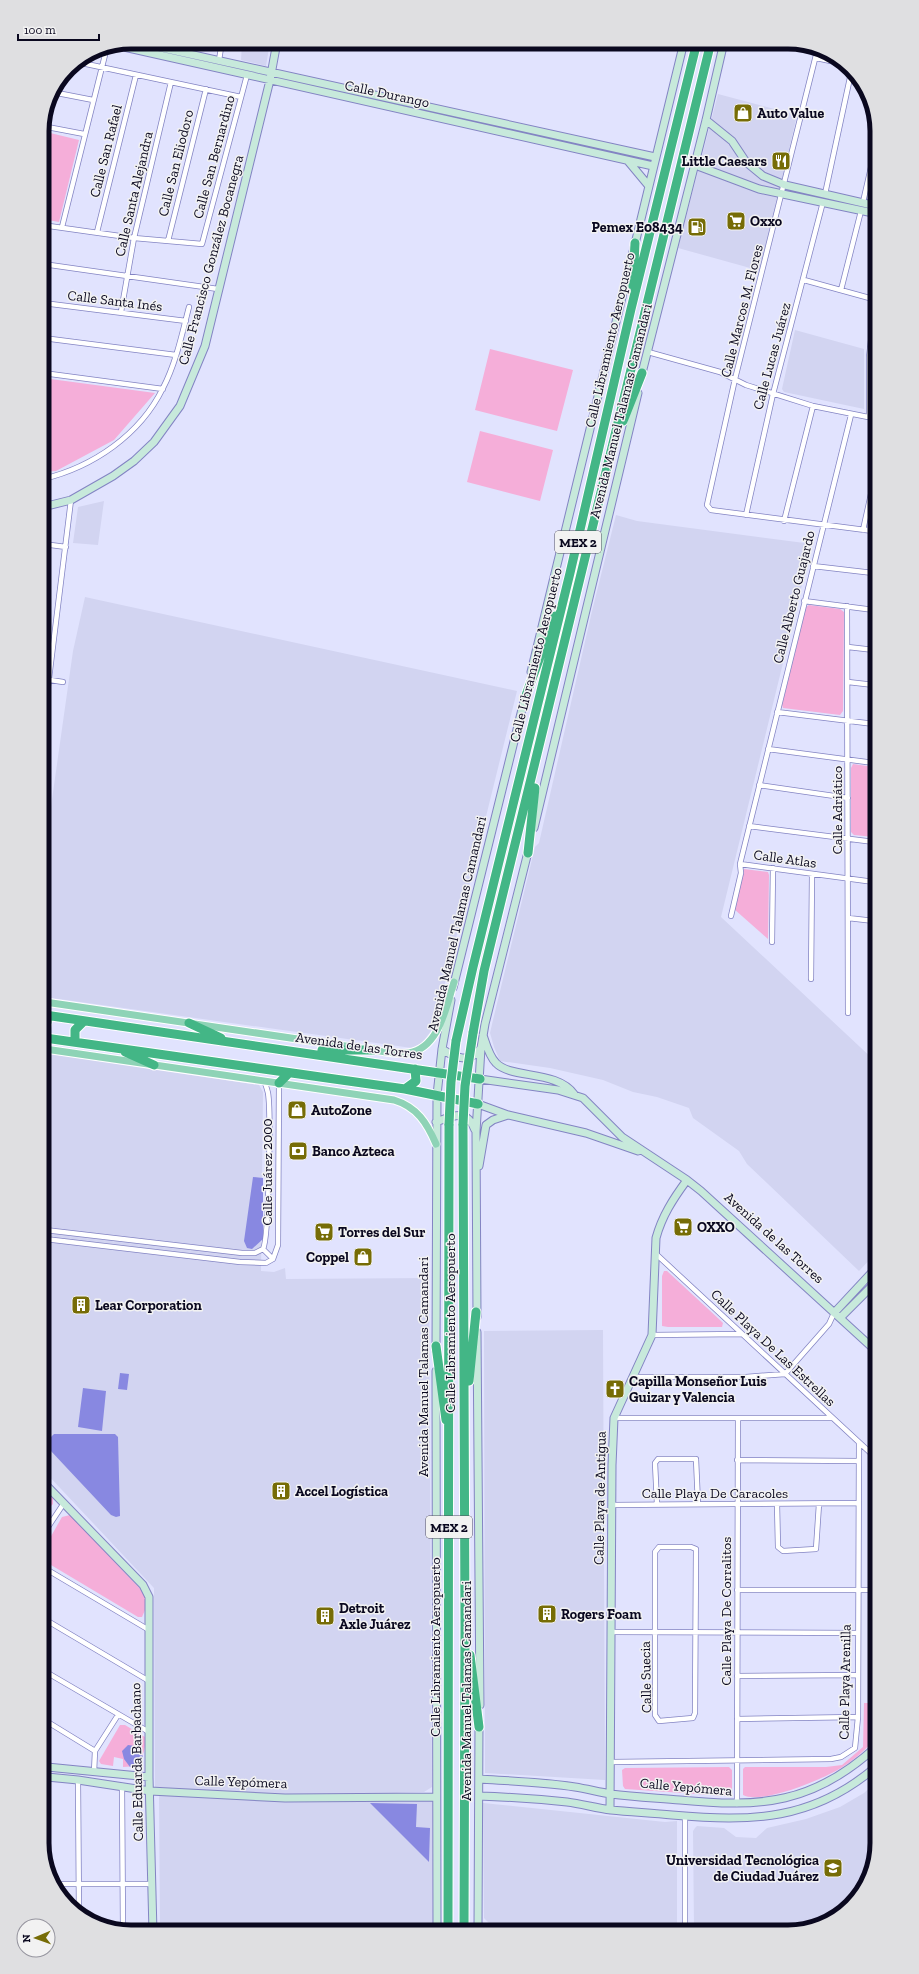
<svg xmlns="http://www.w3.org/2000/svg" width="919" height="1974" viewBox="0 0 919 1974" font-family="'Zilla Slab',serif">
	<rect width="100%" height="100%" fill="#e1e3fe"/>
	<!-- built -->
	<path fill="#d2d4f1" d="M242,42H270L266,66L241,60Z
		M718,94L797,115L761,271L678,248Z
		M795,330L864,349V409L784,392L782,389Z
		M104,501L98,545L73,543L78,507Z
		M616,515L637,521L812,544L721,917L875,1061V1254L859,1271L747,1164L739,1151L693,1118L689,1108L657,1097L633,1092L603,1080L550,1068L500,1061L494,1047L490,1033L493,1020L535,847L539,843L592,611Z
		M85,597L517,691L434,1027L422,1043L412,1048L44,997V856L73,651Z
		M45,1053L259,1085L263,1092L261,1271L274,1272L285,1268L286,1279L429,1278L432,1787L424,1792L306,1796L434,1799V1930L160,1932L159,1794L261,1795L155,1787L154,1588L46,1473Z
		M603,1330L605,1780L485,1773L484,1331Z
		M877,1781V1843L862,1893L817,1927L694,1928L693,1831L695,1828L697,1826L724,1828L736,1837L756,1838L767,1828L806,1819L840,1807L864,1793Z
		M483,1803L665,1822L677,1821V1928L495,1929L484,1918Z"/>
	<!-- green -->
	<path fill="#f5aed9" d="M42,131L79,140L59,222L42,219Z
		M490,349L573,370L557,431L475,410Z
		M43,378L155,393L114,440L56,471L43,472Z
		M480,431L553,450L540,501L467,482Z
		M809,605L840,609L844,612L843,711L840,715L783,708L782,705L806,607Z
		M853,764L874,767V837L854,835L851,832V768Z
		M744,869L768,872L769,875L768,939L734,909Z
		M664,1271H667L720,1320L723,1323L722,1327H668L662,1326V1276Z
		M46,1491L53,1498V1504L46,1511Z
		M70,1515L148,1597L149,1601L142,1617H138L46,1562V1545L62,1517Z
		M864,1703H877V1738C866,1748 856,1759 844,1766C827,1778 762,1805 743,1795V1769L745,1767H826L842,1765L863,1747Z
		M120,1725H125L145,1737C146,1749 143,1756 137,1766L123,1767V1759L114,1757L113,1766L101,1764L99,1761Z
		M729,1767L732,1770V1794L726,1796L625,1789L623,1786L622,1770L625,1768Z"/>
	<!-- water -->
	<path fill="#8888e1" d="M253,1177L263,1178V1239L252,1249L247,1248L244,1241Z
		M120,1373L129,1374L127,1390L118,1389Z
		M83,1388L106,1391L102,1431L78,1427Z
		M54,1434H115L118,1437L120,1516L116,1517L111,1515L50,1450C47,1442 48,1440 54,1434Z
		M128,1745L135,1746L141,1752L143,1757L137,1766L130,1767L124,1759L122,1751Z
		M370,1803L417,1804L416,1827L430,1828L429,1862Z"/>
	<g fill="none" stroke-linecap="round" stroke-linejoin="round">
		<defs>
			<path id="street" d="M817,51L735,379L707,505L711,510L873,531
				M185,53L186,42
				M816,58L845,64
				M219,60L222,42
				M77,62L241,97
				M52,92L93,100
				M42,126L84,134
				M825,194L851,73
				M863,202L872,163
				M42,225L134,238L202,244L247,75
				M62,227L107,47
				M97,232L136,75
				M168,241L206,89
				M43,264L218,289
				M804,280L873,299
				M841,290L861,211
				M43,303L186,321
				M121,312L134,238L171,82
				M43,338L176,355
				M648,352L720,372L746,385L813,406L873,418
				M43,373L163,389
				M869,417V357L873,323
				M43,479C93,467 140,435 163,388C176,363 182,334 189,307
				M746,515L773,394L823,202
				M784,521L813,406
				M863,530L873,485
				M43,544L66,547
				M813,566L873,573
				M804,601L874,610
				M847,606L848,1013
				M848,647L874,650
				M44,679L63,682
				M848,682L874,685
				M777,712L874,724
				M44,719L71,500
				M768,749L874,763
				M759,785L848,798
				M749,826L874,842
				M740,864L874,882
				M731,916L741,873L740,864L851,415
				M848,918L874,921
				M772,942L773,868
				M811,979L812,874
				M45,1230L242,1253H255L263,1249
				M45,1239L240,1262L266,1263L273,1259
				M263,1249C269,1238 271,1111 268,1093C267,1089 266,1085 264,1081
				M263,1249L273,1259
				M656,1254L876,1458
				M273,1259L278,1245L279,1083
				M652,1335L742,1334
				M632,1377H746L785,1374L829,1324L834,1313
				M614,1418H832
				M737,1460L858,1461
				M657,1504L655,1463L658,1459H696L698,1504
				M777,1504L778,1547L783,1551L816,1549L819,1504
				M612,1505L858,1503
				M46,1518L51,1521
				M46,1530L64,1503
				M659,1547H691L696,1549L695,1713L693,1718L659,1721L655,1715V1552Z
				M46,1569L149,1630
				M737,1590H876
				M46,1620L149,1681
				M612,1632L857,1633
				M46,1672L149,1732
				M737,1676L858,1675
				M737,1719L858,1717
				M46,1721L95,1751
				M612,1762L831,1759L841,1757L855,1748L858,1717L859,1443
				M94,1772L95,1751L118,1715
				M78,1780L79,1915
				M122,1786L123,1931
				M737,1804L738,1418
				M55,1884H152
				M685,1928V1816"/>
			<path id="secondary" d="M135,42L655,157
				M115,45L653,166
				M706,120L732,141L746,162L763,176L785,185L872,205
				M628,161L648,185
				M695,165L759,189L873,213
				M641,377L706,120L724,42
				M43,507L71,500L113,476L134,461L154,442L180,406L205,346L270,80L277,42
				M531,672L684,42
				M534,828L638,393
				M453,988L526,693
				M483,1035C486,1044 489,1056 496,1063C511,1079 557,1070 574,1094
				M442,1049C455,1058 470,1064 481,1048
				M480,1079L558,1090L583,1098L622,1137L687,1180L701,1191L876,1351
				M478,1104L508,1115L586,1133L638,1151
				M436,1122C455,1115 467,1109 475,1130
				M479,1166L486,1125L493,1120L508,1115
				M834,1313L875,1269
				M477,1317L476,1132L481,1048L485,1024L529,848
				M840,1318L875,1283
				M477,1332L480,1705
				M436,1351L437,1095L442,1049L451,1000
				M436,1371L437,1930
				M46,1485L143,1585L149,1597V1777L153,1932
				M47,1767L149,1777
				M47,1777L78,1780L150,1791L285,1798L436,1797
				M479,1779C511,1781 544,1782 575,1787C587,1789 599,1792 611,1794C634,1797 657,1798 680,1800C761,1808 814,1804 877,1746
				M479,1796C508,1797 538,1799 567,1802C582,1804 596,1808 611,1810C631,1812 652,1813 672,1815C752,1822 813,1821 877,1766
				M610,1810L612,1465L614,1418L652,1335L656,1238C662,1216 673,1199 687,1180
				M478,1929L479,1722"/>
			<path id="primary" d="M45,1002L352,1047
				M45,1049L394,1100C417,1107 427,1123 436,1144
				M368,1049C381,1051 395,1055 408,1053C439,1049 446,1007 454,982"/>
			<path id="highway" d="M633,287L635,243
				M623,421L642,373
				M525,698L555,616
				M528,853L535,788
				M45,1015L480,1079
				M189,1023L221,1038
				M45,1030L47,1022L45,1015
				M473,1033L484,971L711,42
				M45,1038L405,1089L478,1104
				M456,1041L473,967L570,573L631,309L697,42
				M75,1042V1030L83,1022
				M322,1050H373
				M125,1052L154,1065
				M279,1083L289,1073
				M405,1089L416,1081L415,1069
				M463,1124L465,1626L464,1930
				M436,1346L446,1420
				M469,1381L476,1312
				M470,1655L479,1727
				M448,1930L449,1124"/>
		</defs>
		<!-- street casing -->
		<use href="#street" stroke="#8384c3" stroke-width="6"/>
		<!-- secondary casing -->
		<use href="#secondary" stroke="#8384c3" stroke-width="9"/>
		<!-- primary casing -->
		<use href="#primary" stroke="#fff" stroke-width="9"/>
		<!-- highway casing -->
		<use href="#highway" stroke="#fff" stroke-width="11"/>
		<!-- street -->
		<use href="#street" stroke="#fff" stroke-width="4.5"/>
		<!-- secondary -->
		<use href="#secondary" stroke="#c7e9db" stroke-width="7"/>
		<!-- primary -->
		<use href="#primary" stroke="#8ed3b6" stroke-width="7"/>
		<!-- highway -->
		<use href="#highway" stroke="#43b686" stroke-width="9"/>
		<defs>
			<path id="highway-bridge" d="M449,1124L451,1082L456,1041
				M463,1124L465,1086L473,1033"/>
		</defs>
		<!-- highway-bridge casing -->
		<use href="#highway-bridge" stroke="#fff" stroke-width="11" stroke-linecap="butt"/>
		<!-- highway-bridge -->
		<use href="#highway-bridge" stroke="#43b686" stroke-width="9"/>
	</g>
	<!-- icons -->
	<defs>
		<symbol id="shop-square" viewBox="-11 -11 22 22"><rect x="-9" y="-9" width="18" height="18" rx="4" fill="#766c06" stroke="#f2f2f2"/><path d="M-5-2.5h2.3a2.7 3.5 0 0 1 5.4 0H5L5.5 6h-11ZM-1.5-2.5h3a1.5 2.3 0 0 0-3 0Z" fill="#fff"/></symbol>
		<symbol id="restaurant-square" viewBox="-11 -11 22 22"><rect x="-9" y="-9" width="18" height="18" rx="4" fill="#766c06" stroke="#f2f2f2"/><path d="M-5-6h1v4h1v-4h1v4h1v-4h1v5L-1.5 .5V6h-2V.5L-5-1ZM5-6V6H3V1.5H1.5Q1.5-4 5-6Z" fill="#fff"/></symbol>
		<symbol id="supermarket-square" viewBox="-11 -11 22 22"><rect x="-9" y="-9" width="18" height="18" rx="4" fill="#766c06" stroke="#f2f2f2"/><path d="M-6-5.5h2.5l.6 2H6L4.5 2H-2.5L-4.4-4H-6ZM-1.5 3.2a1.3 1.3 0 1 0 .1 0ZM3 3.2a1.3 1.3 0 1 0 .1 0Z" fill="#fff"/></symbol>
		<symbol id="fuel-square" viewBox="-11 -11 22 22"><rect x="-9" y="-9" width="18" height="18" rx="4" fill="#766c06" stroke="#f2f2f2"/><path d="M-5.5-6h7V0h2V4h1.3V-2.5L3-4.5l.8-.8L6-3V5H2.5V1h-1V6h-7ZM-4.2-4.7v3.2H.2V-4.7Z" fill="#fff"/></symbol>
		<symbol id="bank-square" viewBox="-11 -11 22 22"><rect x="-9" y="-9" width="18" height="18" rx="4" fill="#766c06" stroke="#f2f2f2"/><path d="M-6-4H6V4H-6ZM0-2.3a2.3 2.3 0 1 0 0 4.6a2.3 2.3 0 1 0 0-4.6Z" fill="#fff"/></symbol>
		<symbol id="building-square" viewBox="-11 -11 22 22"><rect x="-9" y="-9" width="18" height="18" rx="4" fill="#766c06" stroke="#f2f2f2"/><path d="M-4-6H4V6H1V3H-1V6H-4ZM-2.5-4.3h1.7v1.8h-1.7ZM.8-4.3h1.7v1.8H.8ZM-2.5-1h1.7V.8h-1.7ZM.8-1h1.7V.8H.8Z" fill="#fff"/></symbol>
		<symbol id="church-square" viewBox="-11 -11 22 22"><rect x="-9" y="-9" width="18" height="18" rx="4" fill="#766c06" stroke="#f2f2f2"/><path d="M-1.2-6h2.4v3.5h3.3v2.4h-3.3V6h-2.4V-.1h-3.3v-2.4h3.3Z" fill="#fff"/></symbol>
		<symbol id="university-square" viewBox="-11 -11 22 22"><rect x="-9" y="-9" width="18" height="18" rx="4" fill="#766c06" stroke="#f2f2f2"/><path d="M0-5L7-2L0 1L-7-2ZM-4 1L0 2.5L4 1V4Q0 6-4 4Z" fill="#fff"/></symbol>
	</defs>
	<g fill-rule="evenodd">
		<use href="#shop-square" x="732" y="102" width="22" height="22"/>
		<use href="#restaurant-square" x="770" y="150" width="22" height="22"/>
		<use href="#supermarket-square" x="725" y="210" width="22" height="22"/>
		<use href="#fuel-square" x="686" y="216" width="22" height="22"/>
		<use href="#shop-square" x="286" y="1099" width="22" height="22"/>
		<use href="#bank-square" x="287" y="1140" width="22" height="22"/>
		<use href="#supermarket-square" x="672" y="1216" width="22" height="22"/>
		<use href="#supermarket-square" x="313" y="1221" width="22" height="22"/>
		<use href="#shop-square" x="352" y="1246" width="22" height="22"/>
		<use href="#building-square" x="70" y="1294" width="22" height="22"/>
		<use href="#church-square" x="604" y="1378" width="22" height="22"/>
		<use href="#building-square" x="270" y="1480" width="22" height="22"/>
		<use href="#building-square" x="536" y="1603" width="22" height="22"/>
		<use href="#building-square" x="314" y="1605" width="22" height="22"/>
		<use href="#university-square" x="822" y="1857" width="22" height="22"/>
	</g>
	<g text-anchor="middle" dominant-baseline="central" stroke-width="3" stroke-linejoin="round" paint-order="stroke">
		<!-- shield labels -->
		<g fill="#f2f2f2" stroke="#504e5e" stroke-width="1">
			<rect x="555" y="531" width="46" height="22" rx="3"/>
			<rect x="426" y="1516" width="46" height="22" rx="3"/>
		</g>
		<g font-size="13" font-weight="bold" fill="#0a081f">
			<text x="578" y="542">MEX 2</text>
			<text x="449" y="1527">MEX 2</text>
		</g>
		<!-- street labels -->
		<g font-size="14" fill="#0a081f" stroke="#f2f2f2">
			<text transform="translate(387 94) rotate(12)">Calle Durango</text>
			<text transform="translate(106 151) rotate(-76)">Calle San Rafael</text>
			<text transform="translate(214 157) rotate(-75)">Calle San Bernardino</text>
			<text transform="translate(176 163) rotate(-76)">Calle San Eliodoro</text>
			<text transform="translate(134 194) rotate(-77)">Calle Santa Alejandra</text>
			<text transform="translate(211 260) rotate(-75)">Calle Francisco González Bocanegra</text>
			<text transform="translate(115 301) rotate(7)">Calle Santa Inés</text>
			<text transform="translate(742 311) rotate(-76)">Calle Marcos M. Flores</text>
			<text transform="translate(610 340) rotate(-77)">Calle Libramiento Aeropuerto</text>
			<text transform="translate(772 356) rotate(-75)">Calle Lucas Juárez</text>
			<text transform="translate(621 411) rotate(-76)">Avenida Manuel Talamas Camandari</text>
			<text transform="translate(794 597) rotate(-76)">Calle Alberto Guajardo</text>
			<text transform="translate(536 655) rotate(-76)">Calle Libramiento Aeropuerto</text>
			<text transform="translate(837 810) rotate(-90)">Calle Adriático</text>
			<text transform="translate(785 859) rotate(8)">Calle Atlas</text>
			<text transform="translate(457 924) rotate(-77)">Avenida Manuel Talamas Camandari</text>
			<text transform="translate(359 1046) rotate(8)">Avenida de las Torres</text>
			<text transform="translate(267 1172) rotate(-90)">Calle Juárez 2000</text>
			<text transform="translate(774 1238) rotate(42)">Avenida de las Torres</text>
			<text transform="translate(450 1323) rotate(-90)">Calle Libramiento Aeropuerto</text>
			<text transform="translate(773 1348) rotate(43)">Calle Playa De Las Estrellas</text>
			<text transform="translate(423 1367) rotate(-90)">Avenida Manuel Talamas Camandari</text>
			<text x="715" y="1493">Calle Playa De Caracoles</text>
			<text transform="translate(600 1498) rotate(-89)">Calle Playa de Antigua</text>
			<text transform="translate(726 1611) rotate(-90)">Calle Playa De Corralitos</text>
			<text transform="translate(435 1647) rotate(-90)">Calle Libramiento Aeropuerto</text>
			<text transform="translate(646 1677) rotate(-91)">Calle Suecia</text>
			<text transform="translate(845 1682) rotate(-89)">Calle Playa Arenilla</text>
			<text transform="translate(466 1691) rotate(-90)">Avenida Manuel Talamas Camandari</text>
			<text transform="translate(137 1762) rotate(-91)">Calle Eduarda Barbachano</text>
			<text transform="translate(241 1782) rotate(2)">Calle Yepómera</text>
			<text transform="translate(686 1787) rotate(5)">Calle Yepómera</text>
		</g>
		<!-- poi labels -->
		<g font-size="14" font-weight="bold" fill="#0a081f" stroke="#f2f2f2" text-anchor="start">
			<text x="757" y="113">Auto Value</text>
			<text x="767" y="161" text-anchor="end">Little Caesars</text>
			<text x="750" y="221">Oxxo</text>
			<text x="683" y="227" text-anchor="end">Pemex E08434</text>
			<text x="311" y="1110">AutoZone</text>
			<text x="312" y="1151">Banco Azteca</text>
			<text x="697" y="1227">OXXO</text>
			<text x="338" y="1232">Torres del Sur</text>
			<text x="349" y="1257" text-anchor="end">Coppel</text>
			<text x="95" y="1305">Lear Corporation</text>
			<text x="629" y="1381">Capilla Monseñor Luis<tspan x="629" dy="16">Guizar y Valencia</tspan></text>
			<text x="295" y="1491">Accel Logística</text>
			<text x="339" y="1608">Detroit<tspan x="339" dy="16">Axle Juárez</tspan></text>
			<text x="561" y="1614">Rogers Foam</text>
			<text x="819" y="1860" text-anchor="end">Universidad Tecnológica<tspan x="819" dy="16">de Ciudad Juárez</tspan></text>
		</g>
	</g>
	<!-- crop -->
	<path d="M0 0H919V1974H0ZM131 49H788A82 82 0 0 1 870 131V1843A82 82 0 0 1 788 1925H131A82 82 0 0 1 49 1843V131A82 82 0 0 1 131 49Z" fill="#dfdfe1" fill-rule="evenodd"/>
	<path fill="none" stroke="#0a081f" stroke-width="5" d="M131 49H788A82 82 0 0 1 870 131V1843A82 82 0 0 1 788 1925H131A82 82 0 0 1 49 1843V131A82 82 0 0 1 131 49Z"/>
	<!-- north arrow -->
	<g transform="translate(36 1938) rotate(268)"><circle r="19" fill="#f2f2f2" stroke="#95949e"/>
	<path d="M0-3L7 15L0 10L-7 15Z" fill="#766c06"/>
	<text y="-6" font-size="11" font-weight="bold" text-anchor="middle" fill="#0a081f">N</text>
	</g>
	<!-- scale -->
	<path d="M18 34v6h81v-6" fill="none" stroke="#0a081f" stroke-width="2"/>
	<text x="24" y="34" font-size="12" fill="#0a081f" stroke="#f2f2f2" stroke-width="3" paint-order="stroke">100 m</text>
</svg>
